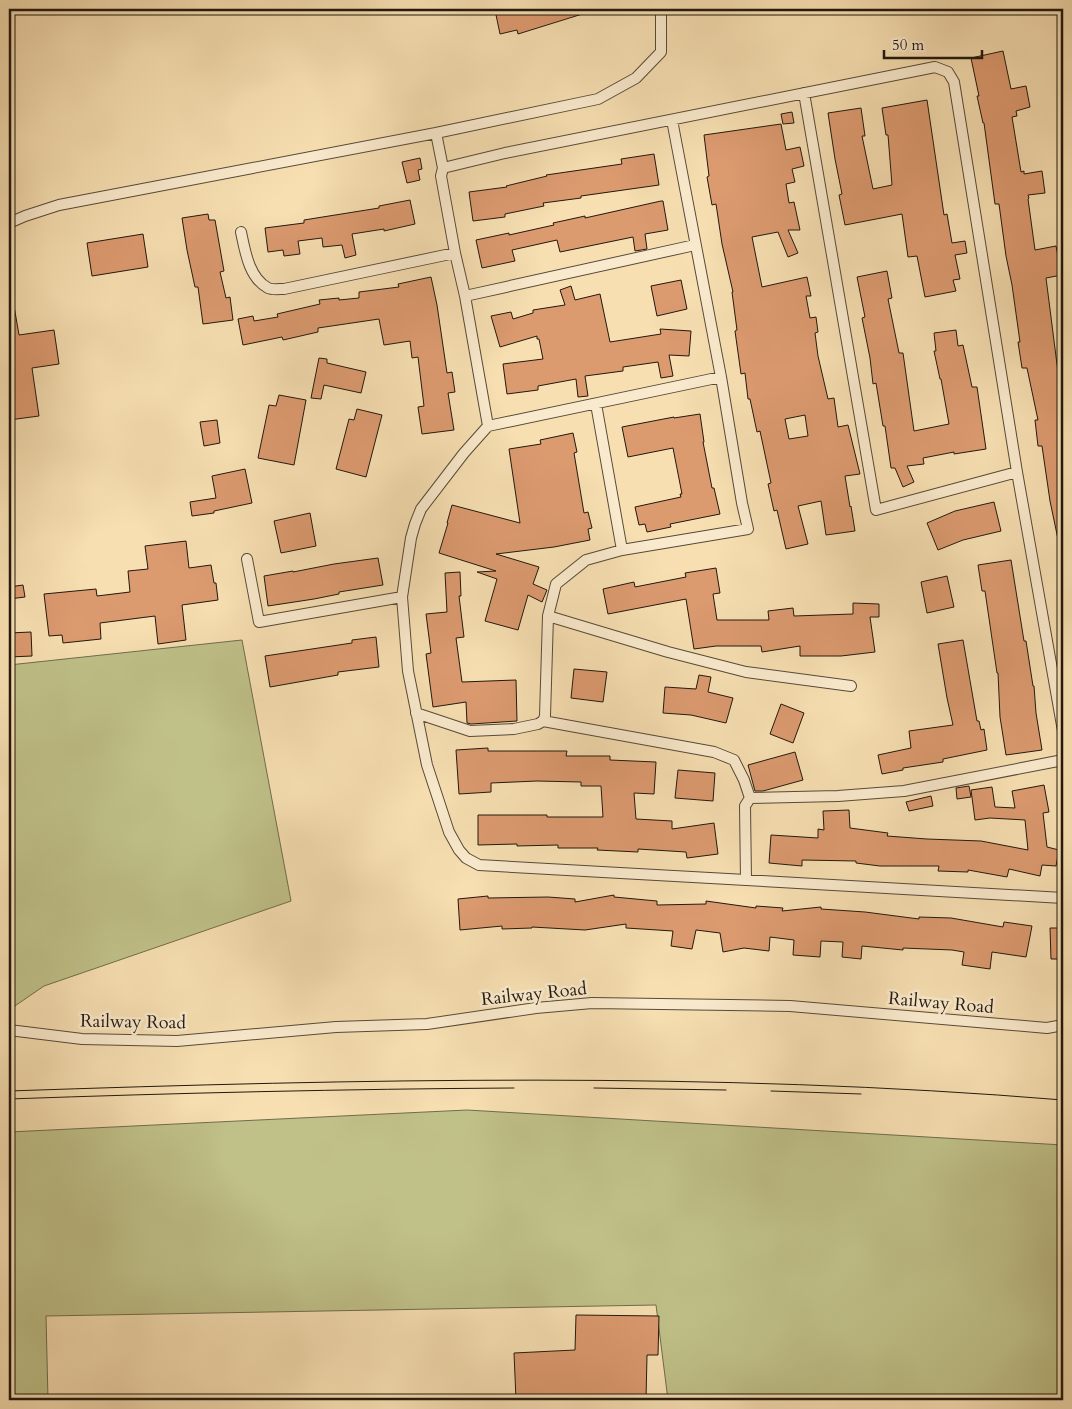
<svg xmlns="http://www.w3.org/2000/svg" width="1072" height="1409" viewBox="0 0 1072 1409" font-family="Cardo,serif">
	<rect width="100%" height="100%" fill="#f7dfb2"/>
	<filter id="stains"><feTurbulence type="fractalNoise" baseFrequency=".004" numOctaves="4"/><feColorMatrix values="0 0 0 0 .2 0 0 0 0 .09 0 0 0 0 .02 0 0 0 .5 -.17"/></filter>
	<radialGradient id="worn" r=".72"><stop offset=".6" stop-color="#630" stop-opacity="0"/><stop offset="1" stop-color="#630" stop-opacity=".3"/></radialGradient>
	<!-- green -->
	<path fill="#c0c189" stroke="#706c4c" d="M242,640L291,901L44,986L9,1010V665Z
		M467,1110L1063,1145V1400H668L656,1305L46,1316L48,1400H9V1132Z"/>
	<!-- building -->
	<path fill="#dc9a6f" stroke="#21180e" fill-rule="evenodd" d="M502,9H592V11L518,34L517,30L500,34L495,10Z
		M1003,51L1011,89L1026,86L1030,107L1016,111L1017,116L1012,117L1021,172L1024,171V174L1042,171L1045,193L1028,195L1029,198L1028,199L1035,250L1056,246L1062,275L1046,278L1058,372L1063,371V543L1059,544L1050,501L1042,446H1038L1035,420H1038L1027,368H1022L1018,342H1020L1012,285L1006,256L999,204H995L984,123H983L977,96H979L971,58Z
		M927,100L944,215L947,214L952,243L965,241L967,253L955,255L960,279L953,280L956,291L925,297L917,256L908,257L902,214L845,225L839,195L842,194L835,159L828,113L861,108L865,136H862L873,189L892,185L888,135H886L882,108Z
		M792,112L794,123L783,124L781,114Z
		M781,124L786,150L800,147L804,166L792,169L795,182L786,184L789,203L794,202L800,230H788L798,253L788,257L778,232L752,237L762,287L807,277L811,296H806L810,318L816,317L818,332L815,333L818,356L828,399L834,398L838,427L848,425L860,474L845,476L850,507L851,506L855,531L826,535L821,501L798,506L808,544L786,549L777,510L774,511L768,484L771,483L760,431L757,432L750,399H748L745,373L741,374L735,331L737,330L732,292H733L722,244L716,204L712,205L707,177L709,176L704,135ZM805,415L808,436L789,439L785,419Z
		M654,154L659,185L581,196V198L543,203L544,206L505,214V217L473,221L469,192L507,187L506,186L547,176L546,175L622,164L621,159Z
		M420,158L422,169L418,170L420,180L407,183L402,162Z
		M410,200L415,224L384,231V229L352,234L356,255L345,258L342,245L323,247L322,238L298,241L300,254L284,256L283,250L268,252L265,228L304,223V220L379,208V206Z
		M661,201H663L668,230L645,234L647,249L635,251L633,237L560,252L557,240L512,250L515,261L482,268L476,240L509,233V235L554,225L553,223L585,216V218Z
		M208,214L209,220H215L224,271L220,272L226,298L230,297L233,320L203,324L198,287H195L187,250L182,218Z
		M143,234L148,267L92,276L87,243Z
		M887,271L892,298L888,299L899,353H903L914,431L949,424L941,379H940L934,351H936L934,333L956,330L958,346L963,345L972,387H977L986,449L954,454V452L923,458L924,464L907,466L914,482L903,487L895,468H891L885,426H883L876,383L873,384L870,358L862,318L865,317L857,277Z
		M431,277L437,305L447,373L452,372L455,392L448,393L454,430L422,434L418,407L424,406L418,357L412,358L410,341L384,345L379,319L318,328V332L283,340L282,337L243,345L238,319L253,316L254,321L278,317L277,314L320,304L319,300L339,298V300L359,298V292L399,287L398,284Z
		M681,280L687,309L657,316L651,286Z
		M571,286L575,300L600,294L610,342L661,334L660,329L691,331L689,356L669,355L673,376L661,378L658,362L623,367V371L585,376L588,396L578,397L576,379L538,386V390L507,394L503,364L543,359L539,339H537V336L500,347L491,316L511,312L513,319L533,313V310L565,305L560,290Z
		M9,306H14L19,335L54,330L59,364L32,368L39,416L9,420Z
		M319,358L327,359V363L366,372L361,393L324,385L321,399L311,398Z
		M279,395L306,400L294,465L258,458L269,405L276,406Z
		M357,409L382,415L366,477L336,469L349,419L354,420Z
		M700,414L704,442H703L712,488H714L720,514L670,524L671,527L647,532L645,524L639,525L635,507L681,497L680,494H682L673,448L628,457L622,427L674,417V418Z
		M217,420L220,443L204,446L200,422Z
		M573,433L577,452L574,453L584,513L588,512L592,528L588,529L590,540L554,547L496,554L539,567L533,584L547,590L542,602L528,595L518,630L485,621L497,579L477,572L496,571L439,553L448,523H447L452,505L520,523L509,449L541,444L540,440Z
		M245,469L252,503L214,511V513L192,516L190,502L216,498L212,476Z
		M994,502L1001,531L963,540L938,550L927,523L955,511Z
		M310,513L316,546L281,553L274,521Z
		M186,541L189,568L211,565L214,583H216L218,600L182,605L186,640L158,644L155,616L100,623L101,639L63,643L62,635L49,636L44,594L96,589L97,596L130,592L128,571L148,569L145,546Z
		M378,558L383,585L339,592V594L314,599L268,606L264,576L293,571V572L334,564Z
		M1011,560L1024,641H1026L1033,686H1034L1036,713L1042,750L1006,755L1000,717L998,673H997L985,591H982L978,565Z
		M716,568L720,593L713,594L717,620H769L768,611L793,608L794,616L853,614V603L879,604V617H870L875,652L841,656H800V646L762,652L761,646H716L694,649L686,599L608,614L603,589L634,582L635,587L686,577L685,573Z
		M460,572L461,596H459L464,637L456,638L462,682L516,680L517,721L471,724L467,723L466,702L433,707L426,654L431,653L426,614L447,612L445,573Z
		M947,576L954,607L927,613L921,582Z
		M23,585L25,597L9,599V587Z
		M31,632L32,656L9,657V633Z
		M376,637L379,667L338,672V675L270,687L265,656L352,643V640Z
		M963,640L977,721H979L981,730L984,729L987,750L943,759V762L903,768V770L882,774L878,755L911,748L909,731L953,725L947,698L938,644Z
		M574,669L607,672L603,702L571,698Z
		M699,675L711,677L708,692L733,698L726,723L691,715L663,713L665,687L696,689Z
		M781,704L804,713L793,743L770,734Z
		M488,748V751H567L566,756H610V760L656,762L654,794L634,793L636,819L672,821V829L714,823L718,854L687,858L686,852L638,849V852L597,850L598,848H558V845L517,846V844L478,845V815H547V817H603L601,786H581V782L537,781L491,783V792L459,794L456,750Z
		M795,752L803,780L763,791H755L748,765Z
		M678,770L715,773L713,801L675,798Z
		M1044,785L1049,812L1043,813L1047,847L1059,850L1056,866L1042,865L1040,876L1009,869L1007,877L968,870V872L938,871L939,866H880L856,863V861L802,860V866L769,863L771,835L818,838V829L824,830L823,811L849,810L850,828L888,833L887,836L927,839L981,841L1028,850L1025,820L990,818L975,820L971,790L992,787L995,807L1015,808L1012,791Z
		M969,786L971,797L957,799L956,788Z
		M931,796L933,806L909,811L906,802Z
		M614,895V897L657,901V905L706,904V901L756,908V906L783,908L782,911L821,907V909L865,912L919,919V917L951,918L1003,927L1004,922L1032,926L1026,957L992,952L990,969L962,965L964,952L952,950L903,948V950L862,946L861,959L842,957L843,942L821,941L820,957L793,955L794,940L770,937L769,951L744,948L723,952L720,933L696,930L692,949L671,946L673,931L626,928V924L585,930L532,927V928L502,929V926L460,930L458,899L488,896V898L548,897L575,899V902Z
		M1050,928H1063V959H1051Z
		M576,1315L659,1316L658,1355H647L646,1400H516L514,1353L575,1350Z"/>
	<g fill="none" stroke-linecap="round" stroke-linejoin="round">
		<defs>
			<path id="minor" d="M804,93L876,510L1017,472
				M436,133L443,168
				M9,223L25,216L59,205L436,133L598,99L636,78L661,52V9
				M241,232C245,251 249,278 268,288C272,290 279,289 284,289L455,253
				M465,296L695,245
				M596,404L622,550
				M488,426L721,377
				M247,559L259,622L402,597
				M548,616L668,652L746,672L851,686
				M416,713L470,731L514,729L538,724L543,721L545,716L548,616L556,584L586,560L622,550L748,529L742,503L721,377L672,120
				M543,721L714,752L734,760L744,780L750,798
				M1063,731L1017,472L954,82L948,72L935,67L505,153L443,168L441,176L455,253L465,296L488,426L464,453L421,509L415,524L411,538L402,597L408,671L427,765L449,832L459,850L466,858L479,865L1063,898
				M750,798L838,796L904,791L1063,760
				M746,880L745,806L750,798
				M9,1030L82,1039L177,1041L336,1027L427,1024L536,1008L592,1003L790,1006L1047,1028L1063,1025"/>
		</defs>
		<!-- minor casing -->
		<use href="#minor" stroke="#564a37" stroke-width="12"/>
		<!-- minor -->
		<use href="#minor" stroke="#faeacd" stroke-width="10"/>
		<!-- tram -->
		<path stroke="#21180e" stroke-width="1" d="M594,1088L726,1090
			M9,1091C360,1079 712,1071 1063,1100
			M771,1091L861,1094
			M9,1099C177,1093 345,1089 514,1088"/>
	</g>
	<g text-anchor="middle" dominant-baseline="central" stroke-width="5" stroke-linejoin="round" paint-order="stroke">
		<!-- street labels -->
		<g font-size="18" fill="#21180e" stroke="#faeacd">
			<text transform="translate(534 994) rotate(-6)">Railway Road</text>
			<text transform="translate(941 1003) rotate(5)">Railway Road</text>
			<text transform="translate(133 1022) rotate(1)">Railway Road</text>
		</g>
	</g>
	<!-- margin -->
	<rect width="1072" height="1409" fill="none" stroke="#f7dfb2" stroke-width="30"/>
	<rect x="10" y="10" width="1052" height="1389" fill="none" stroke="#21180e" stroke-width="2.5"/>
	<rect x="15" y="15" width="1042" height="1379" fill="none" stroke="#21180e"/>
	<!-- scale -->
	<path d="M884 50v8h98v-8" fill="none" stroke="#21180e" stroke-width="2.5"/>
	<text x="892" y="50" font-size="15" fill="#21180e" stroke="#faeacd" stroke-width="4" paint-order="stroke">50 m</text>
	<rect width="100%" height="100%" filter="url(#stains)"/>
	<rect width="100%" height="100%" fill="url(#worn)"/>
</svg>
